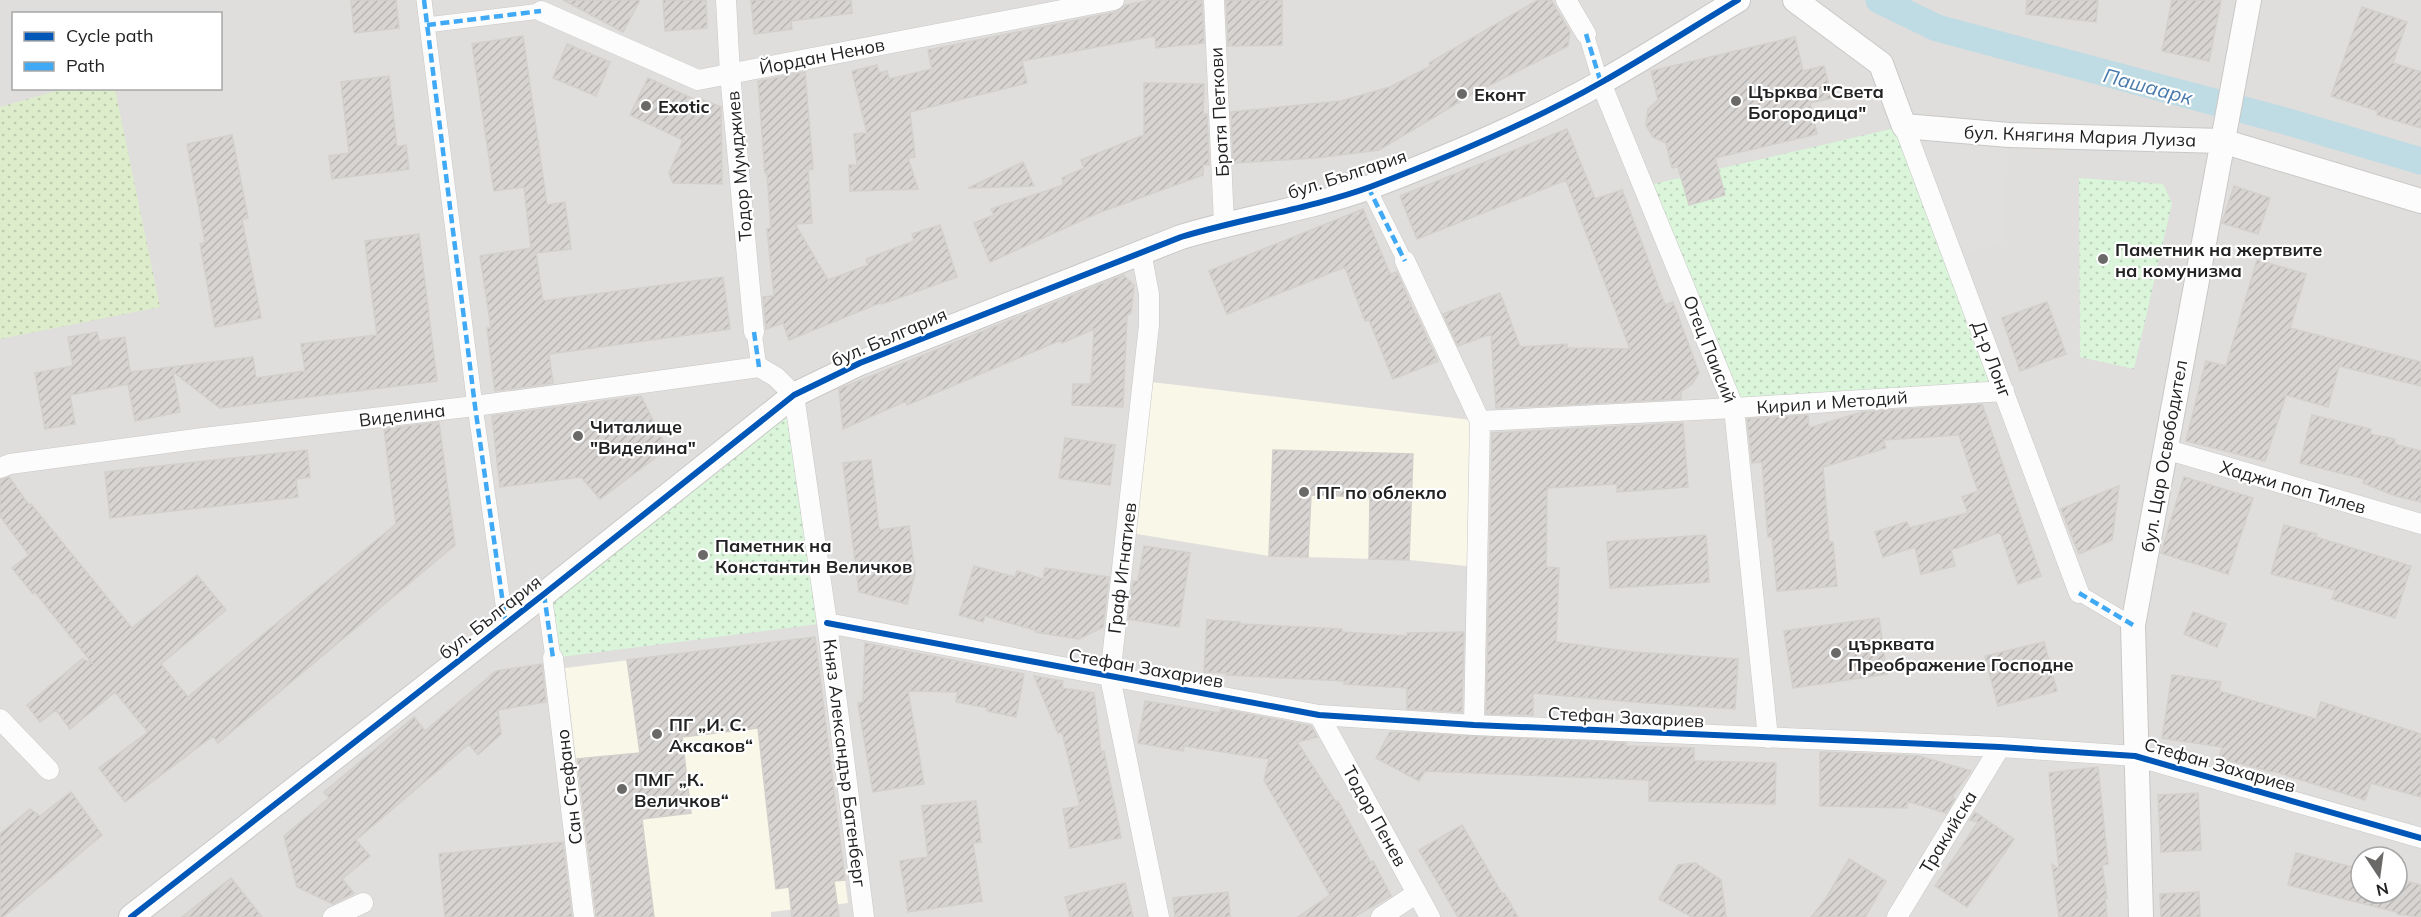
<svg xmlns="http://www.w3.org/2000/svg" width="2421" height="917" viewBox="0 0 2421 917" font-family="Mulish,sans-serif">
	<defs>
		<pattern id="grass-dots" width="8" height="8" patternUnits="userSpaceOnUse" patternTransform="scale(1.5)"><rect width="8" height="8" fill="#ddeccb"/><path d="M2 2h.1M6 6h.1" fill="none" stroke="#bdcaae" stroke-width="1.8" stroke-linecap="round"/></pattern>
		<pattern id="park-dots" width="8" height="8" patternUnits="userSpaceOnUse" patternTransform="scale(1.5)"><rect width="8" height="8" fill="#daf5da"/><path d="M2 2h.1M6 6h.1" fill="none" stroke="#bbd2bb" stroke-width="1.8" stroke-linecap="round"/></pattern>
		<pattern id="building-hatch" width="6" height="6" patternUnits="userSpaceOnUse" patternTransform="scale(1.5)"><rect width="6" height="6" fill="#d7d4d2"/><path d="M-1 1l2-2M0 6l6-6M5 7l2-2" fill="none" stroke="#b8b6b4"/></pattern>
	</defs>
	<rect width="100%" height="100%" fill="#f0eeeb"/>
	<!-- residential -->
	<path fill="#dfdedc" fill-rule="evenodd" d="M0,0H2421V917H0ZM14,14H220V88H14ZM2361,857H2397V893H2361Z"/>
	<!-- education -->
	<path fill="#f8f7e8" d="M1143,381L1480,421L1476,567L1409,560L1269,556L1125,532Z
		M815,637L848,903L771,912V917H595L565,668Z"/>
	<!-- grass -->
	<path fill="url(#grass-dots)" d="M66,88L115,89L160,307L0,339V107Z"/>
	<!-- park -->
	<path fill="url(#park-dots)" d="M1904,126L2004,391L1734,408L1645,186Z
		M2079,178L2163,184L2172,203L2134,369L2080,357Z
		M794,395L827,623L553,658L544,594Z"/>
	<!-- parking -->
	<path fill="#e0dfde" d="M1904,127L2009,135L2002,243L1953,255Z"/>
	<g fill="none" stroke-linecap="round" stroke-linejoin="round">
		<!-- canal -->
		<path stroke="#bfdbe3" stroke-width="27" d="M1879,0L1937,28L2285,121L2421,161"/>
	</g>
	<!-- building -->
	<path fill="url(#building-hatch)" stroke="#d3d0cc" stroke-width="1.5" d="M351,0H396L399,28L354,33Z
		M563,0H640L623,32Z
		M663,0H706L707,28L665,31Z
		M751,0H851L852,13L791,21L792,29L754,34Z
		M1152,0H1202L1204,43L1156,48L1155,36L1022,61L1027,83L910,112L915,157L908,158L918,189L850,191L849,165H857L854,134L867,133L852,71L877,65L879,73L887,71L889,79L932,69L928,50L1116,12L1125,5Z
		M1226,0H1282V45L1228,46Z
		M1538,0H1551L1570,32L1568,46L1476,92L1379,150L1316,158L1233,163L1231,112L1341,101L1390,87L1431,66L1429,63Z
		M2027,0H2098L2096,22L2026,14Z
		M2172,0H2221L2209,61L2162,51Z
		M2362,7L2407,22L2393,63L2421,72V128L2377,115L2378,111L2331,96Z
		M523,36L547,205L565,202L571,249L536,253L543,301L723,277L730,329L549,354L553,383L495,391L487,328H491L480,256L531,248L524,187L494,191L472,44Z
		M1795,37L1803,71L1824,66L1832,98L1810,103L1817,134L1715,158L1725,195L1689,205L1678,167L1672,168L1666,143L1653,137L1646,125L1648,109L1658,100L1651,71Z
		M567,44L610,62L596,96L553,78Z
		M805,72L813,169L808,170L812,223L795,224L828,280L868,265L866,259L914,241L912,234L940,225L957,277L882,304V302L789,340L783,323L766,329L763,297L774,296L767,229L771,228L767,173H765L758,81Z
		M389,76L397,147L406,145L409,169L332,179L329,156L349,153L341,82Z
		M648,78L700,102L701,99L721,107L722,184L673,183L669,173L683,140L630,115Z
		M1144,83L1204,84L1203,115L1207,114L1209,165H1203V175L1098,213L990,262L974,223L994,215L991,209L1064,185L1062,178L1084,168L1081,160L1144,135Z
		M1567,129L1595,199L1622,190L1665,305L1673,302L1699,373L1692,384L1681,391V399L1496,408L1491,334L1458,346L1443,314L1500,293L1520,347L1567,344V348L1630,349L1566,180L1417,239L1400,196Z
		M232,135L248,218L242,219L261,318L215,327L200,244L205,242L187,144Z
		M1023,162L1034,186L968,188Z
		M2234,186L2270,198L2258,234L2222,223Z
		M1363,209L1390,274L1397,272L1415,314H1416L1438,361L1393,379L1369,320L1365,321L1345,267L1227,314L1209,271Z
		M419,234L437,381L220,408L173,372L180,412L135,421L128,384L70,395L75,424L45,429L35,373L73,366L68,337L97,332L99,341L125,337L130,372L253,357L256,378L305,371L301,344L377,335L365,241Z
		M2257,260L2306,274L2290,328L2421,362V386L2339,366L2328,407L2286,395L2265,461L2186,441L2206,361L2226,366Z
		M1123,275L1134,285L1131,313L1127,315L1123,407L1072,405L1073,384H1091L1094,329L1062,343L1061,340L907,405L906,401L843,429L839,389Z
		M2047,302L2066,354L2020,371L2002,318Z
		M641,396L667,449L600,499L581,477L500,487L492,416Z
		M1982,404L2041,576L2018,584L2000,532L1951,550L1955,566L1921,574L1915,547L1883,557L1875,532L1907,522L1909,528L1968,513L1962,497L1978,491L1959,435L1883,440L1886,448L1823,467L1829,542H1833L1837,586L1777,591L1772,537H1768L1762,462L1752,463L1747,419L1808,415L1809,428L1862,412Z
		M2312,415L2371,429L2370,434L2395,439L2394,444L2421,451V502L2396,496L2363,483L2364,479L2300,463Z
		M439,422L455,545L218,743L213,736L125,802L99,768L148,732L115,692L70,729L56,710L40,722L27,705L82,659L92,663L34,591L33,594L12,568L29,555L0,516V480L9,477L29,505L31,504L132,628L197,575L226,610L161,664L188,697L396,524L384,429Z
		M1683,423L1688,487L1617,492V484L1547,488L1546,567L1559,568L1556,642L1633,652L1738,659L1735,709L1634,702L1533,693V715L1486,714L1492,433Z
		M1065,438L1115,445L1110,485L1059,478Z
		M307,450L310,477L296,479L298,497L110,518L105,472Z
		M1273,450L1413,454L1409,560L1369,559L1370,497L1311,495L1308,557L1269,556Z
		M871,460L879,530L909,526L915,574L907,604L859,592L843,463Z
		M2184,477L2253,498L2228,574L2161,553Z
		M2119,486L2112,540L2079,554L2061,509Z
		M2284,525L2317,534L2316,537L2411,566L2395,618L2332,599L2335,590L2271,574Z
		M1706,535L1709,582L1610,588L1607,542Z
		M1144,546L1190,553L1179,627L1128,619L1133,581H1138Z
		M974,566L1015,577L1017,571L1043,579L1045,568L1109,577L1103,627L1079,639L1035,632V630L985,616L983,622L959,615Z
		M2193,612L2226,624L2217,647L2184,634Z
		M1879,618L1887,674L1793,688L1784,631Z
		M1207,620L1240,622V624L1342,629V632L1407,636V633L1464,632L1462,712L1407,709V688L1344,684V681L1226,675L1227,673L1204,672Z
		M815,637L845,880L834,881L839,917H792L789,887L776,889L758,728L682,737L691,813L642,819L654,917H596L577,759L640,753L627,660Z
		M2044,642L2057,691L1998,706L1985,656Z
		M865,643L1024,674L1016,717L987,711L988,708L956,702L958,692L908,691L924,784L873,792L858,703L863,702Z
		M542,664L546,702L498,710L501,734L478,755L469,744L356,840L370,856L342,879L354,893L333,904L297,887L284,836L329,798L324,792L414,717L425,731L496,671Z
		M2172,675L2221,682L2219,691L2316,719L2321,702L2421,734V797L2371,783L2365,800L2273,771L2272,772L2219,758L2222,747L2162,738Z
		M1034,676L1063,681L1062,688L1094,693L1101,752L1104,751L1121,838L1070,848L1063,809L1080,806L1062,732L1058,733Z
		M1145,701L1220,713L1221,709L1311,726L1317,737L1297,742L1336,802L1338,801L1371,863L1373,861L1391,896L1354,917H1298L1330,895L1264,780L1269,759L1184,746L1183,751L1138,743Z
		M1390,732L1626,743L1625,746L1694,748V761L1776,763L1775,804L1649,801V780L1425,771L1419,781L1376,758Z
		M1820,752L1919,756L1971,771L1952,797L1955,799L1946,813L1907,801V808L1820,806Z
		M2098,767L2108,864L2102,865L2107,898H2105L2107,917H2059L2052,864L2059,869L2049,773Z
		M71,792L102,835L3,917H0V834L30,809L40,816Z
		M2198,793L2201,850L2161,852L2158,795Z
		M976,801L981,842L973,843L982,901L908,912L900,861L928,857L922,806Z
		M1975,812L2014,839L1967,907L1935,886L1978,822L1970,820Z
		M1462,825L1502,894L1504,893L1518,917H1458L1419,850Z
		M563,842L572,917H445L439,854Z
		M2296,853L2361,869V893H2397V879L2421,885V917L2397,914V912L2288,885Z
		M1849,859L1886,881L1865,917H1811L1825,900Z
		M1695,863L1721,880L1726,917H1692L1659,899L1678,865Z
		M231,878L262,917H182Z
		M1125,883L1133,917H1070L1065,897Z
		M1228,892L1230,917H1175L1173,898Z
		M2199,892L2200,917H2161L2160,894Z"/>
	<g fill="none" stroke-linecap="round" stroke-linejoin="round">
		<defs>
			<path id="pedestrian" d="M424,0L475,406L506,625
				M427,25L541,11
				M1586,34L1601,83
				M1368,187L1405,261
				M754,332L759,367
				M2079,593L2133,625
				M544,594L553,658"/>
			<path id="minor" d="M726,0L730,74L754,332
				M1214,0L1224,224
				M1566,0L1586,34
				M541,11L698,80L1114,0
				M1601,83L1734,408L1768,738
				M1904,126L2079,593
				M1141,252L1149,294V325L1110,677L1159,917
				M1405,261L1480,421L1474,725
				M1480,421L1734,408L2004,391
				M2165,449L2421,524
				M0,468L10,464L203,438L475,406L759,367L776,377L794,395L827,623L864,917
				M827,623L1319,715L1474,725L2000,747L2135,756L2421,838
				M553,658L584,917
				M1319,715L1430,917
				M0,719L49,770
				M333,917L363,903
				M1381,917L1417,893
				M1897,917L2000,747"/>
			<path id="tertiary" d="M1795,0L1881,64L1904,126L2009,135L2222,141L2421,201
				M131,917L544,594L794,395L860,363L1181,237C1243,218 1309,209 1370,187C1449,157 1528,124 1602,82C1648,56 1693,27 1738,0
				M2141,917L2133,625L2249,0"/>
		</defs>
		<!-- pedestrian casing -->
		<use href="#pedestrian" stroke="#c9c8c7" stroke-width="16"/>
		<!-- minor casing -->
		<use href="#minor" stroke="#c9c8c7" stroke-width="21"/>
		<!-- tertiary casing -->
		<use href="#tertiary" stroke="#c9c8c7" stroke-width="26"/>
		<!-- pedestrian -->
		<use href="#pedestrian" stroke="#fdfcfc" stroke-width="15"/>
		<!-- minor -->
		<use href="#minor" stroke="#fdfcfc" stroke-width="20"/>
		<!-- tertiary -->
		<use href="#tertiary" stroke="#fdfcfc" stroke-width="24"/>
		<!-- quiet -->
		<path stroke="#3fa9f5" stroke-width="4.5" stroke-dasharray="9 4.5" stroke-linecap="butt" d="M424,0L475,406L506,625
			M427,25L541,11
			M1586,34L1601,83
			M1368,187L1405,261
			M754,332L759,367
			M2079,593L2133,625
			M544,594L553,658"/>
		<defs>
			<path id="cycleway" d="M827,623L1319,715L1474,725L2000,747L2135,756L2421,838
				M131,917L544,594L794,395L860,363L1181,237C1243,218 1309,209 1370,187C1449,157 1528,124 1602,82C1648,56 1693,27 1738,0"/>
		</defs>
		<!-- cycleway casing -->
		<use href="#cycleway" stroke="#fff" stroke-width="10"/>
		<!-- cycleway -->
		<use href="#cycleway" stroke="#0057b8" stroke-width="6"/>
	</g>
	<!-- markers -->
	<g fill="#6a6968" stroke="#fff" stroke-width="2">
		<circle cx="1462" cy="94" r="6"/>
		<circle cx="1736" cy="101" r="6"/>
		<circle cx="646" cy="106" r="6"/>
		<circle cx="2103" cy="259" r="6"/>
		<circle cx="578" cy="436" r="6"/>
		<circle cx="1304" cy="492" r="6"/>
		<circle cx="703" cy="555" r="6"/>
		<circle cx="1836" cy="653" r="6"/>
		<circle cx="657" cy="734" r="6"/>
		<circle cx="622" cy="789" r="6"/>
	</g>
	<g text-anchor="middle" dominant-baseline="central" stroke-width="4.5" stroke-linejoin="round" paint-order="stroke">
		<!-- street labels -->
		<g font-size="18" fill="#222" stroke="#fff">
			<text transform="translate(822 56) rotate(-11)">Йордан Ненов</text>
			<text transform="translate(1219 112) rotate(-93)">Братя Петкови</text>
			<text transform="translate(2080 136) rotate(2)">бул. Княгиня Мария Луиза</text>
			<text transform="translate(739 166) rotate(-95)">Тодор Мумджиев</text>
			<text transform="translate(1347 174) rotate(-18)">бул. България</text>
			<text transform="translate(889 337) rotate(-23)">бул. България</text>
			<text transform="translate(1710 349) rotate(68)">Отец Паисий</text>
			<text transform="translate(1992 359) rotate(69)">Д-р Лонг</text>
			<text transform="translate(1832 402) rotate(-4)">Кирил и Методий</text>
			<text transform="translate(402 415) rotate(-7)">Виделина</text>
			<text transform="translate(2164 456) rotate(-80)">бул. Цар Освободител</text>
			<text transform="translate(2293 487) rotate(16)">Хаджи поп Тилев</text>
			<text transform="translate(1122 568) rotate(-83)">Граф Игнатиев</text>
			<text transform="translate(490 617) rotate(-38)">бул. България</text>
			<text transform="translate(1146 668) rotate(10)">Стефан Захариев</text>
			<text transform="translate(1626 717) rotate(3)">Стефан Захариев</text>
			<text transform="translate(845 763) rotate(83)">Княз Александър Батенберг</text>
			<text transform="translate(2220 765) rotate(16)">Стефан Захариев</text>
			<text transform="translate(569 787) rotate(-97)">Сан Стефано</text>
			<text transform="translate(1375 816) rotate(61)">Тодор Пенев</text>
			<text transform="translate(1948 832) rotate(-59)">Тракийска</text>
		</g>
		<!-- poi labels -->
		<g font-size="18" font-weight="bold" fill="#222" stroke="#fff" text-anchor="start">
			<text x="1748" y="91">Църква "Света<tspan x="1748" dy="21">Богородица"</tspan></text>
			<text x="1474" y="94">Еконт</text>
			<text x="658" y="106">Exotic</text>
			<text x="2115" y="249">Паметник на жертвите<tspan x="2115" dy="21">на комунизма</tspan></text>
			<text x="590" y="426">Читалище<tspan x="590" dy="21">"Виделина"</tspan></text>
			<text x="1316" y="492">ПГ по облекло</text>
			<text x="715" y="545">Паметник на<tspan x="715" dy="21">Константин Величков</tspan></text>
			<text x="1848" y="643">църквата<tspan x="1848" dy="21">Преображение Господне</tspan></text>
			<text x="669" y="724">ПГ „И. С.<tspan x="669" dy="21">Аксаков“</tspan></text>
			<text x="634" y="779">ПМГ „К.<tspan x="634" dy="21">Величков“</tspan></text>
		</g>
		<!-- water labels -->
		<g font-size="20" font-style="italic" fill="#4a7aab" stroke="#fff">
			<text transform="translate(2148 86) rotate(15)">Пашаарк</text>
		</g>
	</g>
	<!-- legend -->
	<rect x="12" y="12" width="210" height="78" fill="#ffffff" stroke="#a7a7a7" stroke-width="1.5"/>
	<rect x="24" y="32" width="30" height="9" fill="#0057b8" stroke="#a7a7a7" stroke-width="1.5"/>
	<text x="66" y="42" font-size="18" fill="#222222">Cycle path</text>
	<rect x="24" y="62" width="30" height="9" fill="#3fa9f5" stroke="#a7a7a7" stroke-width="1.5"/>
	<text x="66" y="72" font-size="18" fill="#222222">Path</text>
	<!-- north arrow -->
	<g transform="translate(2379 875) rotate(167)"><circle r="28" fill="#ffffff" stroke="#a7a7a7" stroke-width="1.5"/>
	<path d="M0-4.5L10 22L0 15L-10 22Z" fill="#6a6968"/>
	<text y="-9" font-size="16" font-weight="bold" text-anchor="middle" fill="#222222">N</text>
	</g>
</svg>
